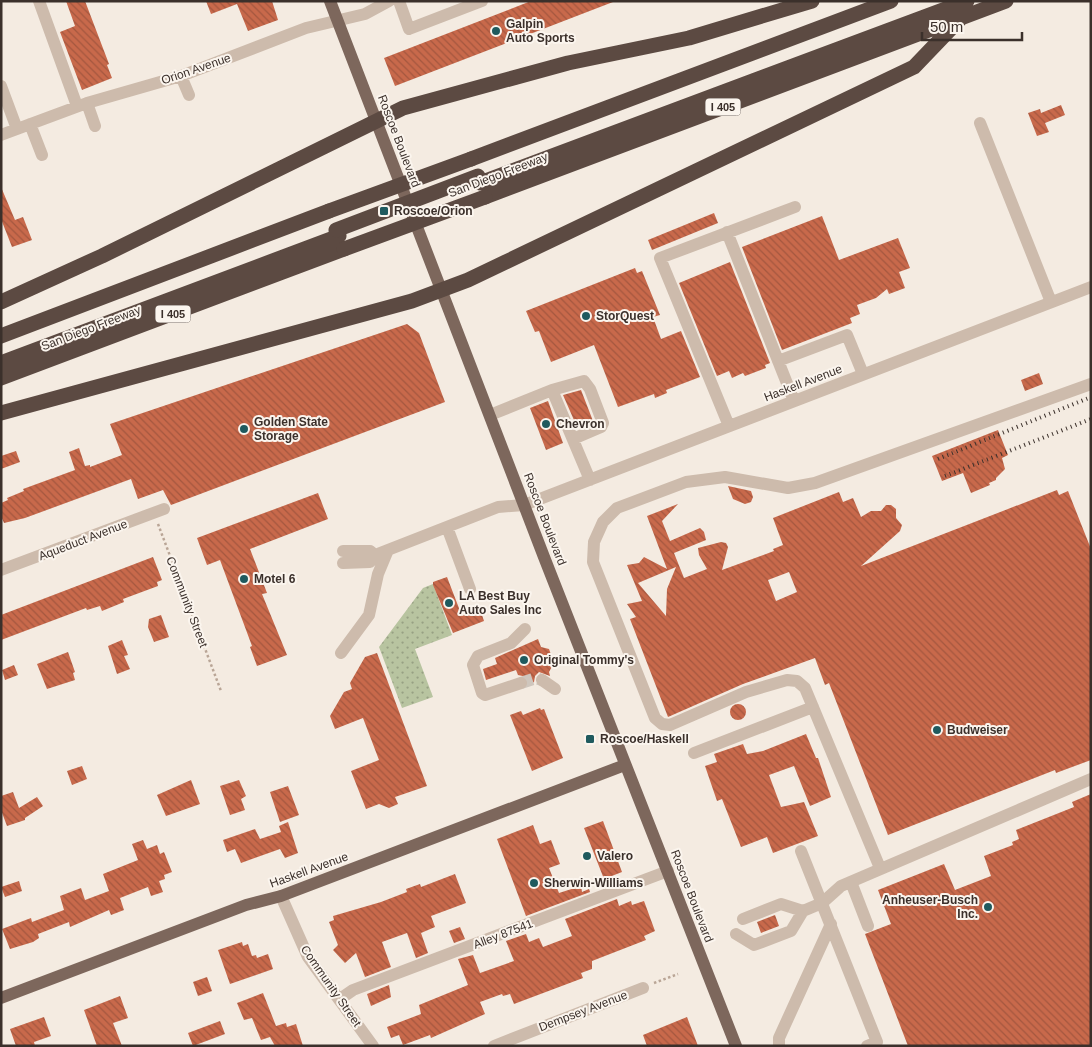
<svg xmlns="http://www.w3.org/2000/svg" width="1092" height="1047" viewBox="0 0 1092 1047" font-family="Arial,sans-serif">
	<defs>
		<pattern id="grass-dots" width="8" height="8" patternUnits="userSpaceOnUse" patternTransform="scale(1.25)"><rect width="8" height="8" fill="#b8c4a0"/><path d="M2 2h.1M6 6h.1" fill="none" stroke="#97a083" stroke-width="1.8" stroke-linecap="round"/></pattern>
		<pattern id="building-back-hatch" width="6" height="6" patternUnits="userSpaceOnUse" patternTransform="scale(1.25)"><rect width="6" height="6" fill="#c8694b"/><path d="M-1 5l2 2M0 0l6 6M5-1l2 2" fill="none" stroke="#a4573f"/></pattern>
	</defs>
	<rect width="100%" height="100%" fill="#f4ebe1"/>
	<!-- grass -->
	<path fill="url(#grass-dots)" d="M433,584L452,635L415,649L433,697L402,708L379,647L423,588Z"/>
	<!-- building -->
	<path fill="url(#building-back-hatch)" fill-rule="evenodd" d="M66,1H85L109,64L107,65L112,78L82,90L60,32L75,26Z
		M206,1H272L278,20L248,31L237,4L211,14Z
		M531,1L613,2L395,86L384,58Z
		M1061,105L1065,115L1045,123L1049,132L1037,136L1028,113L1040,109L1041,113Z
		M1,187L15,220L23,217L32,240L12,247L1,219Z
		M714,213L718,223L652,250L648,240Z
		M822,216L839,260L898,238L910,268L899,272L905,288L889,294L887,289L876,298L857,305L860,314L850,318L852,323L782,350L742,247Z
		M730,262L770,363L765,365L766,368L745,376L743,373L732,378L729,371L717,376L679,283Z
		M635,268L637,273L642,271L660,315L653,317L661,339L681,331L700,377L666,390L667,393L655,398L654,394L618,407L594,345L551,362L539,331L535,332L526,311Z
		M407,324L419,333L445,402L171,505L163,490L138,499L131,479L25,518L4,523L1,516V503L8,500L7,498L24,491L23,489L75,470L69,452L79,448L85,466L90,465V467L122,455L110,424Z
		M1039,373L1043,384L1025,391L1021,380Z
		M581,390L593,421L577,427L563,395Z
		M548,401L563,443L546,450L530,408Z
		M998,430L1008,455L1002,458L1005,469L996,478V480L989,483L990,485L971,493L963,473L942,481L932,456Z
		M16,451L20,462L1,469V456Z
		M728,486L751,491L753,497L751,502L745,504L733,499Z
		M1057,490L1059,495L1068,491L1091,549V760L1056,773L1055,770L888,835L829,683L825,685L815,658L743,684L668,717L630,619L636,617L627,604L642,601L627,565L639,563L644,557L667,569L647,516L678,504L662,521L670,541L700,528L704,532L706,540L674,553L684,578L707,569L699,555L698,548L721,542L726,543L728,547L722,570L774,551L773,549L783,545L773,518L839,492L843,502L853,498L861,517L871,511H881L886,505H891L896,509V518L902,525L900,531L861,566ZM676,567L667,589L666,616L638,583ZM789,572L797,592L776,601L768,580Z
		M318,493L328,519L250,549L267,593L262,594L287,655L257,666L250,647L252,646L220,560L207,565L197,538Z
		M153,557L162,580L157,582L158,586L123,599L124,602L102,611L100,606L87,610L86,608L1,640V615Z
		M447,577L462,616L480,609L484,621L453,633L433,585V582Z
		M161,615L169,637L154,642L148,627L149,619Z
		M538,639L541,647L549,649L554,663L549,672L550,676L539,672L535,676L534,682L529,685L527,677L518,675L516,670L486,680L483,669L497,664L495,658Z
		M122,640L128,655L124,656L130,669L117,674L108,646Z
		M68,652L75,672L73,673L75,680L47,689L37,664Z
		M377,653L427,786L395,797L398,804L389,808L379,804L366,809L351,771L379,760L363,718L335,729L330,716L344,692L352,689L350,683L365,657Z
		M14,665L18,675L5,680L2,670Z
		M730 712a8 8 0 1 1 16 0a8 8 0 1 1-16 0Z
		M540,708L541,710L544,709L563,758L532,771L510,715L521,711L523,715Z
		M806,734L816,758H818L831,797L810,806L794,766L769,775L781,807L804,802L818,836L773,853L767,837L741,847L722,799L717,801L705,766L717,762L714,754L743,744L747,754L763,751Z
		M82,766L87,779L72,785L67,771Z
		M191,780L200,804L166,816L157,795Z
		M239,780L246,796L241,799L245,810L230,815L220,786Z
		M288,786L299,815L280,822L270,792Z
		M13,792L19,808L37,797L43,806L25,818V820L7,826L1,810V796Z
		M1091,794V1046H908L865,934L891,924L878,890L944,864L955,890L991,876L984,856L1013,845L1012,842L1019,839L1016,830L1074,807L1072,802Z
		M603,821L622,872L604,879L584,828Z
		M288,822L298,853L285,858L280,849L241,863L235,849L227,852L223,840L255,829L260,839L281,832L279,826Z
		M533,825L540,844L551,840L560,864L549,868L559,893L581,886L582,892L589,889L590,892L526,916L497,839Z
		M143,840L147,849L157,845L160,854L164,852L172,872L164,875L165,879L159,881L163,892L151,896L148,887L120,898L124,910L111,915L109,910L70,927L69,922L38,934L39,938L33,942L10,949L2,929L31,918L32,922L64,910L60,896L81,888L85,900L109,891L103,874L138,860L132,844Z
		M455,874L466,903L431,916L435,927L421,933L428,953L416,958L407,933L382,942L391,967L365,977L356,953L345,963L333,950L338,945L329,922L334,920L333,916L381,902L407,892L406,889L420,884L421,887Z
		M19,881L22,891L5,897L1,887Z
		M617,899L619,906L631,901L632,905L644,901L655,931L644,936L646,940L592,961V969L581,973L583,978L514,1004L510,994L503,996L502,994L480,1002L485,1014L431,1038L430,1035L403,1045L399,1035L391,1038L387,1027L421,1014L419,1005L468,985L458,959L473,955L480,973L514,961L506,941L526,934L529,942L539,938L543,947L572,936L565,919Z
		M775,915L779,926L761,933L757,922Z
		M460,927L465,939L454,943L449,931Z
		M242,942L243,946L248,944L252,956L256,955L257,958L268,954L273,969L230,984L218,950Z
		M207,977L212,991L198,996L193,982Z
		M389,985L391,997L371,1006L367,994Z
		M263,993L276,1026L286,1023L287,1027L296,1024L303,1046H275L270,1037L261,1040L252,1018L244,1020L237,1003Z
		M120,996L128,1018L113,1023L122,1046H97L84,1010Z
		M44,1017L51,1036L34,1042L35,1046H16L10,1029Z
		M687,1017L698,1046H647L643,1035Z
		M220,1021L225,1034L193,1046L188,1033Z"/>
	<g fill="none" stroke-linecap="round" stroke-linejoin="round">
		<!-- minor-tunnel -->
		<path stroke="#cfc6bd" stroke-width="12" stroke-dasharray="12 6" stroke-linecap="butt" d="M521,683L536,678L542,680"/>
		<!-- path -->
		<path stroke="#b9a596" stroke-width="2.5" stroke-dasharray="2.5 2.5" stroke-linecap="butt" d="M158,524L221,691
			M654,983L678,974"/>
		<!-- minor -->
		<path stroke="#cdbbac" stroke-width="12" d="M39,1L77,106
			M399,1L409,29L482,1
			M181,76L189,95
			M1,86L17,129
			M87,103L95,126
			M980,123L1051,302
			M30,124L42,155
			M1,135L87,103L181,76L306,28L365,14L389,1
			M727,232L794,401
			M778,361L847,335L863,374
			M552,390L590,480
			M490,415L552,390L584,381L590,389L603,423L601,427L573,439
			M729,426L660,258L795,207
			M447,527L470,589
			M343,551H370L375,555
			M343,563L370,562L375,555L498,507L524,505L1091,287
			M1,570L164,509
			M341,653L369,615L378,574L388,550
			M542,680L555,689
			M521,683L485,695L482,693L473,665L478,656L511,643L525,629
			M694,753L813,707
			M801,851L877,1042L867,1046
			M880,868L805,688L797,681L787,680L746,692L670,725L662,724L655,718L593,562L594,542L603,522L617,508L686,482L725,477L788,488L815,483L1091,384
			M851,882L868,926
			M281,896L308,957L373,1046
			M743,919L781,904L803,911L822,903L841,886L1091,779
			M736,934L754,945L791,931L803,911
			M340,999L353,990L668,871
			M494,1046L643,988
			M779,1046V1038L831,924"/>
		<!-- major -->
		<path stroke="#7d675c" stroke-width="12" d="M330,1L544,557L736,1046
			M1,998L246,905L281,896L625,765"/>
		<!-- highway -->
		<path stroke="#5c4a42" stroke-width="15" d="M471,159L891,1
			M480,183L967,1
			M485,197L1006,1
			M1,302L102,256L403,108L568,63L689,38L812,1
			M1,336L329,211
			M1,363L339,236
			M1,378L344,249
			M1,413L412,301L468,280L914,67L961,18"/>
		<!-- rail -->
		<path stroke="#3b302b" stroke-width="4" stroke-dasharray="1 4" stroke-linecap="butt" d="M938,459L1091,397
			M945,476L1091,419"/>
		<!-- highway-bridge -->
		<path stroke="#5c4a42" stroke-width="15" d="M329,211L471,159
			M336,230L478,176
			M344,249L485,197"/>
	</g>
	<!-- markers -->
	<g fill="#1f5a5e" stroke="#fbf5ee" stroke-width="2">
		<circle cx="496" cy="31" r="5"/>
		<rect x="379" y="206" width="10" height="10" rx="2.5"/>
		<circle cx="586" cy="316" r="5"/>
		<circle cx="546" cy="424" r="5"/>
		<circle cx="244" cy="429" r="5"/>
		<circle cx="244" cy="579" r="5"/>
		<circle cx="449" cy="603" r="5"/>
		<circle cx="524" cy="660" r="5"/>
		<circle cx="937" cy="730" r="5"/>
		<rect x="585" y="734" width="10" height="10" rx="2.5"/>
		<circle cx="587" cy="856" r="5"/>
		<circle cx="534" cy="883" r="5"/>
		<circle cx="988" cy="907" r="5"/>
	</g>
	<g text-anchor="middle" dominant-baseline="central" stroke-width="4" stroke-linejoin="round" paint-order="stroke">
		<!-- shield labels -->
		<g fill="#fbf5ee" stroke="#756b66" stroke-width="1">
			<rect x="705.5" y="98.5" width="35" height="17" rx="4"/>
			<rect x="155.5" y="305.5" width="35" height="17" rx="4"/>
		</g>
		<g font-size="11" font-weight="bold" fill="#3b302b">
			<text x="723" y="107">I 405</text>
			<text x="173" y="314">I 405</text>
		</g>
		<!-- poi labels -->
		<g font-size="12" font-weight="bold" fill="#3b302b" stroke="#fbf5ee" text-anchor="start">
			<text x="506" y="24">Galpin<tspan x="506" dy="14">Auto Sports</tspan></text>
			<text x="394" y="211">Roscoe/Orion</text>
			<text x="596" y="316">StorQuest</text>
			<text x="254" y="422">Golden State<tspan x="254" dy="14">Storage</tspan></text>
			<text x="556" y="424">Chevron</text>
			<text x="254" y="579">Motel 6</text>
			<text x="459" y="596">LA Best Buy<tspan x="459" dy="14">Auto Sales Inc</tspan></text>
			<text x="534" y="660">Original Tommy's</text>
			<text x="947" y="730">Budweiser</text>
			<text x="600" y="739">Roscoe/Haskell</text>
			<text x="597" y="856">Valero</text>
			<text x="544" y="883">Sherwin-Williams</text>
			<text x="978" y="900" text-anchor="end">Anheuser-Busch<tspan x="978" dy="14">Inc.</tspan></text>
		</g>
		<!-- street labels -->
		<g font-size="12" fill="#3b302b" stroke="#fbf5ee">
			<text transform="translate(196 69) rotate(-19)">Orion Avenue</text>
			<text transform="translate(399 141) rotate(69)">Roscoe Boulevard</text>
			<text transform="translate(498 175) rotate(-21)">San Diego Freeway</text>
			<text transform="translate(91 328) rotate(-21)">San Diego Freeway</text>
			<text transform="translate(803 383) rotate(-21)">Haskell Avenue</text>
			<text transform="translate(545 519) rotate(69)">Roscoe Boulevard</text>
			<text transform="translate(83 540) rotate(-21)">Aqueduct Avenue</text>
			<text transform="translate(187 602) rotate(69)">Community Street</text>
			<text transform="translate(309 870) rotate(-20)">Haskell Avenue</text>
			<text transform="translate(692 896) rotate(69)">Roscoe Boulevard</text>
			<text transform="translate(503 934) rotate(-21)">Alley 87541</text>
			<text transform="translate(331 986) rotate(55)">Community Street</text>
			<text transform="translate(583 1011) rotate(-21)">Dempsey Avenue</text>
		</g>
	</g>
	<!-- border -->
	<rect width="1092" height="1047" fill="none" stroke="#3b302b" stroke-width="5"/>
	<!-- scale -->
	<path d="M922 32v8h100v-8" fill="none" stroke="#3b302b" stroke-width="2.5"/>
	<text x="930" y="32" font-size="15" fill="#3b302b" stroke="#fbf5ee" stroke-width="4" paint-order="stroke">50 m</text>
</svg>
